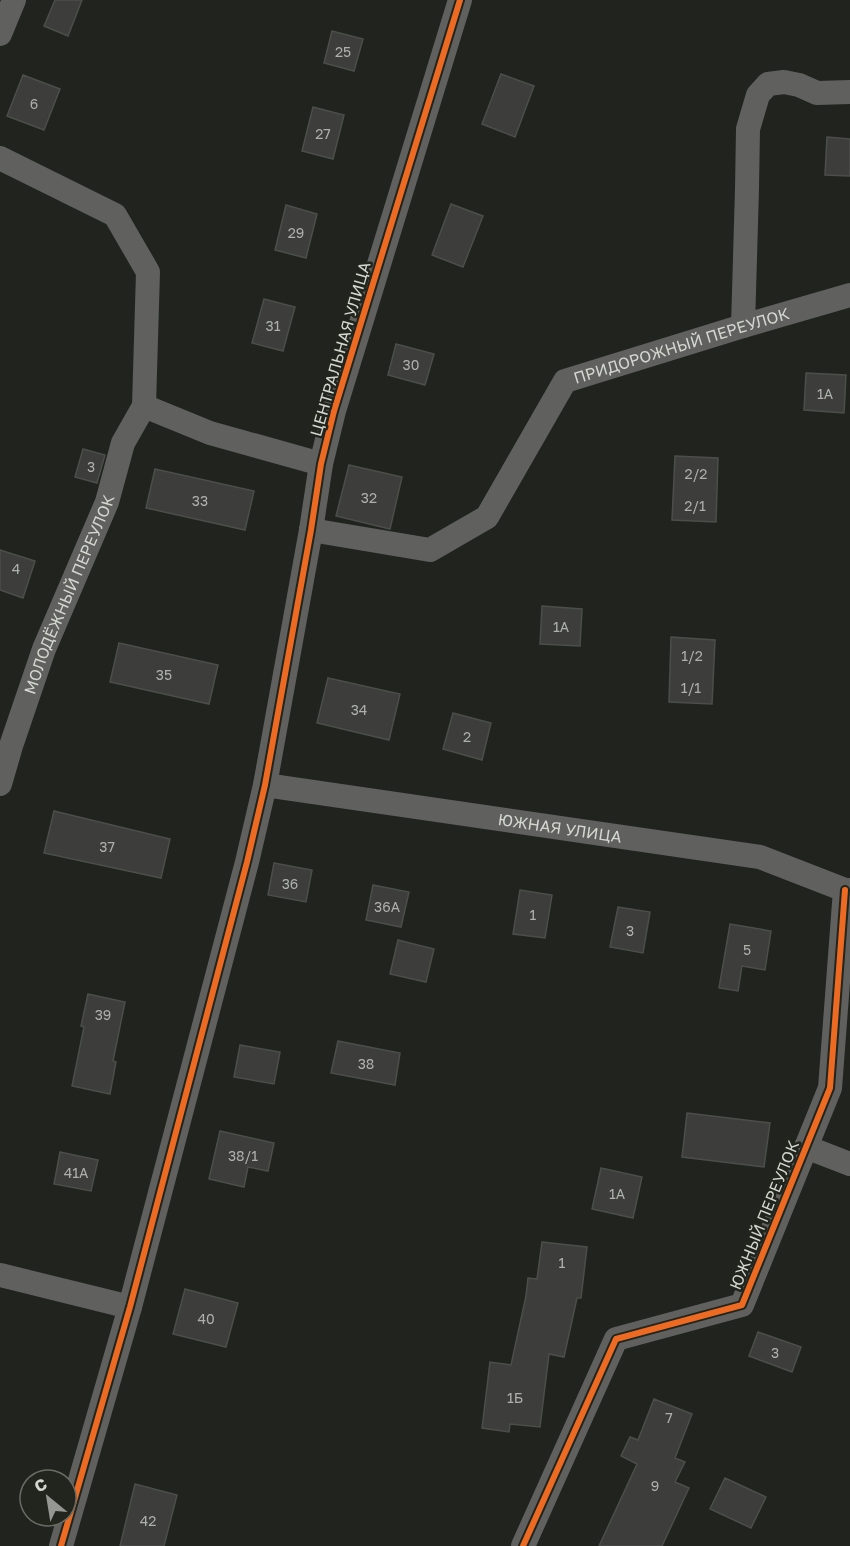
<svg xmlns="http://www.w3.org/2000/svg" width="850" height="1546" viewBox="0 0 850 1546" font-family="'Golos Text',sans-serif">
	<rect width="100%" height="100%" fill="#21231f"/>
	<!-- building -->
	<path fill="#3d3e3c" stroke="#4c4e4a" stroke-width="1.5" d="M55,0H82L68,36L44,26Z
		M332,31L363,39L354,71L324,63Z
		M501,74L534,86L515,137L482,124Z
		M23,75L60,89L44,130L7,116Z
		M313,107L344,115L333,159L302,151Z
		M827,137L850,139V176L825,175Z
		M451,204L483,216L463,267L432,255Z
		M286,205L317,214L306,258L275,250Z
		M264,299L295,307L283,351L252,343Z
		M396,344L434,354L425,385L388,375Z
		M806,373L846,375L844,413L804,410Z
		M83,449L105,455L97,483L75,477Z
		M675,456L718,458L716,522L672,520Z
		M349,465L402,477L390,529L336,516Z
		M155,469L254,491L245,530L146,508Z
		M0,550L35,561L23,598L0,590Z
		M542,606L582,609L580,646L540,644Z
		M671,637L715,640L712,704L669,702Z
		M119,643L218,665L209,704L110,682Z
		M328,678L400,694L389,740L317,723Z
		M453,713L491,723L482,760L443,749Z
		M54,811L170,839L161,878L44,853Z
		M274,863L312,870L306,902L268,895Z
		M373,885L409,892L401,927L366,920Z
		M520,890L552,895L545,938L513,934Z
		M618,907L650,912L643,953L610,947Z
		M730,924L771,931L765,970L742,966L738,991L719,988Z
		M398,940L434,949L426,982L390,974Z
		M88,994L125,1002L113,1061L116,1062L110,1094L72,1086L84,1027L81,1026Z
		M338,1041L400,1053L395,1085L331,1073Z
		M240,1045L280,1052L274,1084L234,1077Z
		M687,1113L770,1123L764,1167L682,1157Z
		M220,1131L274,1143L268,1171L248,1167L244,1187L209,1179Z
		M60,1152L98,1160L91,1191L54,1184Z
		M601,1168L642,1177L633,1218L592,1209Z
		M542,1242L587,1247L581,1298H577L564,1357L549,1354L540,1427L510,1424L509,1432L482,1428L490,1362L511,1365L526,1296L528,1278L537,1279Z
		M185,1289L238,1303L226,1347L173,1334Z
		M758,1332L801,1347L792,1372L749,1356Z
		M654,1399L692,1414L675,1458L685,1462L675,1482L689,1488L662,1546H599L637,1464L621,1456L630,1437L638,1440Z
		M725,1478L766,1497L751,1528L710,1509Z
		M135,1484L177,1495L164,1546H120Z"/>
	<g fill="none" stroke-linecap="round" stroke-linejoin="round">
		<!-- minor -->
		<g stroke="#60615f" stroke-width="24">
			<path d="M0,34L14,0"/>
			<path d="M0,158L115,215L148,272L144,406L210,433L321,464"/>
			<path d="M743,326L747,189L748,129L758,95L768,84L784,82L799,85L817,93L850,92"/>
			<path id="s1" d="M311,530L430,550L487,517L565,381L743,326L850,295"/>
			<path id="s2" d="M0,784L11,746L44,649L107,502L123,443L144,406"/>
			<path id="s3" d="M265,785L760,857L845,890H850"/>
			<path d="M806,1147L850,1164"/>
			<path d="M0,1275L130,1307"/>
			<path d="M61,1546L130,1307L247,862L265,785L311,530L321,464L334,411L460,0"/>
			<path d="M523,1546L616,1339L742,1305L830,1088L845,890"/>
		</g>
		<defs>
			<path id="cycleway" d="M61,1546L130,1307L247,862L265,785L311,530L321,464L334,411L460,0
				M523,1546L616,1339L742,1305L830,1088L845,890"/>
		</defs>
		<!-- cycleway casing -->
		<use href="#cycleway" stroke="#22251d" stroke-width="10"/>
		<!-- cycleway -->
		<use href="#cycleway" stroke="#ed6a23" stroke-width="6"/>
	</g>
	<g text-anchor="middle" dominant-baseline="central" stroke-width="5" stroke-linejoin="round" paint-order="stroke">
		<!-- number labels -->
		<g font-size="14" fill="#aeb0ab">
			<text x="343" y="51">25</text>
			<text x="34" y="103">6</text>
			<text x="323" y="133">27</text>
			<text x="296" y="232">29</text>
			<text x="273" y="325">31</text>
			<text x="411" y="364">30</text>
			<text x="825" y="393">1А</text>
			<text x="91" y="466">3</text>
			<text x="696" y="473">2/2</text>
			<text x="369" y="497">32</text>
			<text x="200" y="500">33</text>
			<text x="695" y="505">2/1</text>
			<text x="16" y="568">4</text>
			<text x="561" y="626">1А</text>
			<text x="692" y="655">1/2</text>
			<text x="164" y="674">35</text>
			<text x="691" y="687">1/1</text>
			<text x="359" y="709">34</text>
			<text x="467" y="736">2</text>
			<text x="107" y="846">37</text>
			<text x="290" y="883">36</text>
			<text x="387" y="906">36А</text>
			<text x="533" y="914">1</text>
			<text x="630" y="930">3</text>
			<text x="747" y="949">5</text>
			<text x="103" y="1014">39</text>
			<text x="366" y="1063">38</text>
			<text x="243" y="1155">38/1</text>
			<text x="76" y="1172">41А</text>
			<text x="617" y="1193">1А</text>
			<text x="562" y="1262">1</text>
			<text x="206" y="1318">40</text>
			<text x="775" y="1352">3</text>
			<text x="515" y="1397">1Б</text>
			<text x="669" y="1417">7</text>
			<text x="655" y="1485">9</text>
			<text x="148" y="1520">42</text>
		</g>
		<!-- street labels -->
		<g font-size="16" fill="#d4d6d0" stroke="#22251d">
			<text stroke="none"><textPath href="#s1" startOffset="465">ПРИДОРОЖНЫЙ ПЕРЕУЛОК</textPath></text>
			<text transform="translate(340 349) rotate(-74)">ЦЕНТРАЛЬНАЯ УЛИЦА</text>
			<text stroke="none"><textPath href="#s2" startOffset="202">МОЛОДЁЖНЫЙ ПЕРЕУЛОК</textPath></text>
			<text stroke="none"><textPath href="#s3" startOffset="298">ЮЖНАЯ УЛИЦА</textPath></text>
			<text transform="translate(764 1215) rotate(-68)">ЮЖНЫЙ ПЕРЕУЛОК</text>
		</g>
	</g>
	<!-- north arrow -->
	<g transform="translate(48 1498) rotate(330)"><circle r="28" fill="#22251d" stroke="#696c65" stroke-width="1.5"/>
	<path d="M0-4.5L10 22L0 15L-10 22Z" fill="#959792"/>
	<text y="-9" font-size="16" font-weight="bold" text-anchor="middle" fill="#d4d6d0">С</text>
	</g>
</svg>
